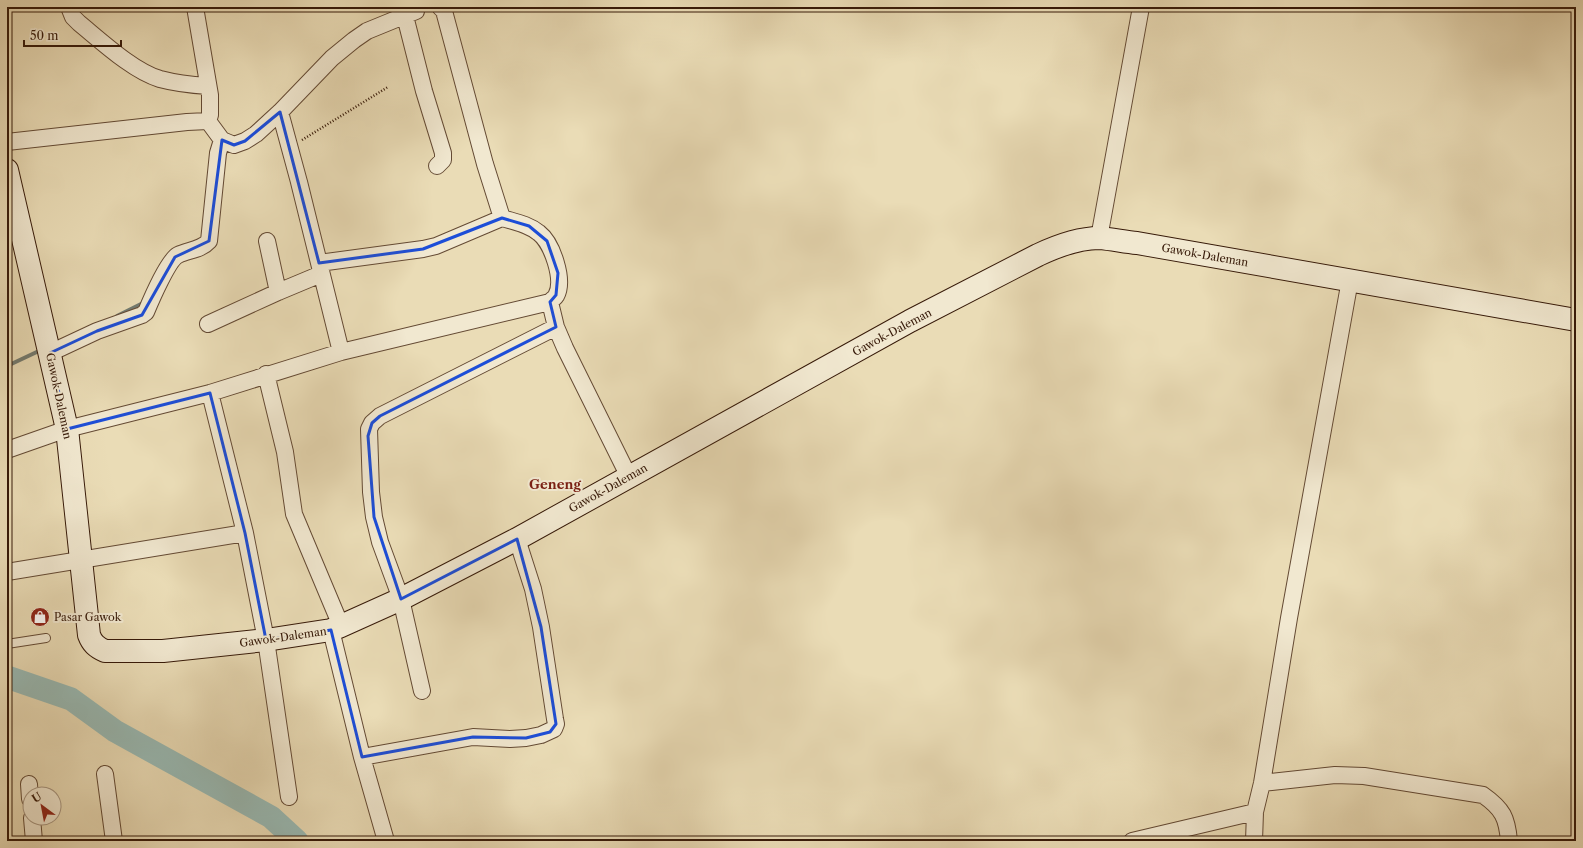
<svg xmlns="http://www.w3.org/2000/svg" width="1583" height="848" viewBox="0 0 1583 848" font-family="'Libre Caslon Text',serif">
	<rect width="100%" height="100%" fill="#eadcb6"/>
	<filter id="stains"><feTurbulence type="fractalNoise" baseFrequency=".005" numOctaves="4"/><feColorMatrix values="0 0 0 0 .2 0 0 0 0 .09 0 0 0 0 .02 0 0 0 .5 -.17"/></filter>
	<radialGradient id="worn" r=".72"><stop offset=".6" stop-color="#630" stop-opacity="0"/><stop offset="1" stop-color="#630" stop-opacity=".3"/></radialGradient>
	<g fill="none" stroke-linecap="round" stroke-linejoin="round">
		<!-- stream -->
		<path stroke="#727a70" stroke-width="4" d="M117,316L145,302
			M7,366L41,350"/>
		<!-- river -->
		<path stroke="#99bab4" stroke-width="23" d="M7,677L71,699L115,731L271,817L297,841"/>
		<defs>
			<path id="lane" d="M7,644L46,638"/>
			<path id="street" d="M69,7L73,17L79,23C101,41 133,71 160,79C175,83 192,85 208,86
				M195,7L210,95V115L208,121L222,140L234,145L245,141L256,134L280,112L332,58L354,40L367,31L416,11V7
				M405,16L424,91L443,153V160L437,166
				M280,112L299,182L341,352
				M7,142L187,122L208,121
				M1099,238L1141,7
				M267,241L278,292
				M319,263L423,249L436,246L502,218L485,164L444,11L440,7
				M550,302L556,327L565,348L629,477
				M208,324L278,292L321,274
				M50,353L97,331L142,315L146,312C151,300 168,260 178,255C188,250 201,250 209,241L218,153L222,140
				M266,374L285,452L294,514L341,626
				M210,393L245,533L266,640L289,797
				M7,450L67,429L210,393L341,352L550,302C551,300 555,298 556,296C565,280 552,243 539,233C528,224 515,222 502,218
				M7,572L245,533
				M331,630L362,757L386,841
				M422,691L401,599L380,542L374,517L371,492L369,429L372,423L380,416L556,327
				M362,757L473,737L510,739L526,738L541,735L554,729L556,724L555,719L541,627L533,589L517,539
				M105,774L114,841
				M1262,783L1335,775L1364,776L1483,795C1503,809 1507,818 1509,841
				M29,784L30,799
				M32,818L34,841
				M1132,841L1255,812
				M1254,841L1255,812L1262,783L1289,618L1350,280"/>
			<path id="secondary" d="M7,170L67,429L89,635C92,643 96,647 105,651H163L266,640L331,630L341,626L401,599L517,539L910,321L1038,255C1057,246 1078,238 1099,238C1112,239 1125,242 1137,243L1576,320"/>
		</defs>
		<!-- lane casing -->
		<use href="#lane" stroke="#644a34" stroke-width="10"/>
		<!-- street casing -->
		<use href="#street" stroke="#644a34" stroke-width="18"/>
		<!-- secondary casing -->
		<use href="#secondary" stroke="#371a09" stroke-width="24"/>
		<!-- path -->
		<path stroke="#371a09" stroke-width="2.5" stroke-dasharray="1 2" stroke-linecap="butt" d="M302,140L388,87"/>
		<!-- lane -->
		<use href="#lane" stroke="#f1e8d0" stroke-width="8"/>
		<!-- street -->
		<use href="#street" stroke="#f1e8d0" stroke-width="16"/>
		<!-- secondary -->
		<use href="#secondary" stroke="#f1e8d0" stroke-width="22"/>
	</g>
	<!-- marked area -->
	<path fill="none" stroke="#1d4ed8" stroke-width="3" stroke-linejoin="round" d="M280,112L319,263L423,249L502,218L529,226L547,241L558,273L556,295L550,302L556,327L380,416L372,423L368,436L374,517L401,599L517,539L541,627L556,724L550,732L526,738L473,737L362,757L331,630L266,640L245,533L210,393L67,429L50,353L97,331L142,315L175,257L209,241L222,140L234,145L245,141Z"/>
	<!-- icons -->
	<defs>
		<symbol id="shop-disc" viewBox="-11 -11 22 22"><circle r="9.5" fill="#8f2418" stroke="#f1e8d0"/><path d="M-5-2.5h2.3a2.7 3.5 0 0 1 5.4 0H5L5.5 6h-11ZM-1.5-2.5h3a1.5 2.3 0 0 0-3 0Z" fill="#fff"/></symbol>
	</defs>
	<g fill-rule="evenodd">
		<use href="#shop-disc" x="29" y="606" width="22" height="22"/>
	</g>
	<g text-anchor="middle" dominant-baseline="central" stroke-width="4" stroke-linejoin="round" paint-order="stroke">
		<!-- street labels -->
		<g font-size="11" fill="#371a09" stroke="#f1e8d0">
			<text transform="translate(1205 255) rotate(10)">Gawok-Daleman</text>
			<text transform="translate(892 332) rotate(-28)">Gawok-Daleman</text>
			<text transform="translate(59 396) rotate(78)">Gawok-Daleman</text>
			<text transform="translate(608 488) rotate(-29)">Gawok-Daleman</text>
			<text transform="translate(283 637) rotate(-8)">Gawok-Daleman</text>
		</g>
		<!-- poi labels -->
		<g font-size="11" fill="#371a09" stroke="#f1e8d0" text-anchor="start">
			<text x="54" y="617">Pasar Gawok</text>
		</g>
		<!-- quarter labels -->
		<g font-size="13" font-weight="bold" fill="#7a1f14" stroke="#f1e8d0">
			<text x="555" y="484">Geneng</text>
		</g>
	</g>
	<!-- margin -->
	<rect width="1583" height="848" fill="none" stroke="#eadcb6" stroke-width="24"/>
	<rect x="8" y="8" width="1567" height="832" fill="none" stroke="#371a09" stroke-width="2"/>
	<rect x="12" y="12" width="1559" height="824" fill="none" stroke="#371a09"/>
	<!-- north arrow -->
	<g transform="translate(42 806) rotate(328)"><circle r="19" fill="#f1e8d0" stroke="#a79680"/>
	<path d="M0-3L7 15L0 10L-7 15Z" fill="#8f2418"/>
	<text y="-6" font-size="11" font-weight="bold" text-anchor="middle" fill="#371a09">U</text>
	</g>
	<!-- scale -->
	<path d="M24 40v6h97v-6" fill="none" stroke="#371a09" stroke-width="2"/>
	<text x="30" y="40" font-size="12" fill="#371a09" stroke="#f1e8d0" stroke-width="3" paint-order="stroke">50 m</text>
	<rect width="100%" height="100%" filter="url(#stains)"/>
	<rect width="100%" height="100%" fill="url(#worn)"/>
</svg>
